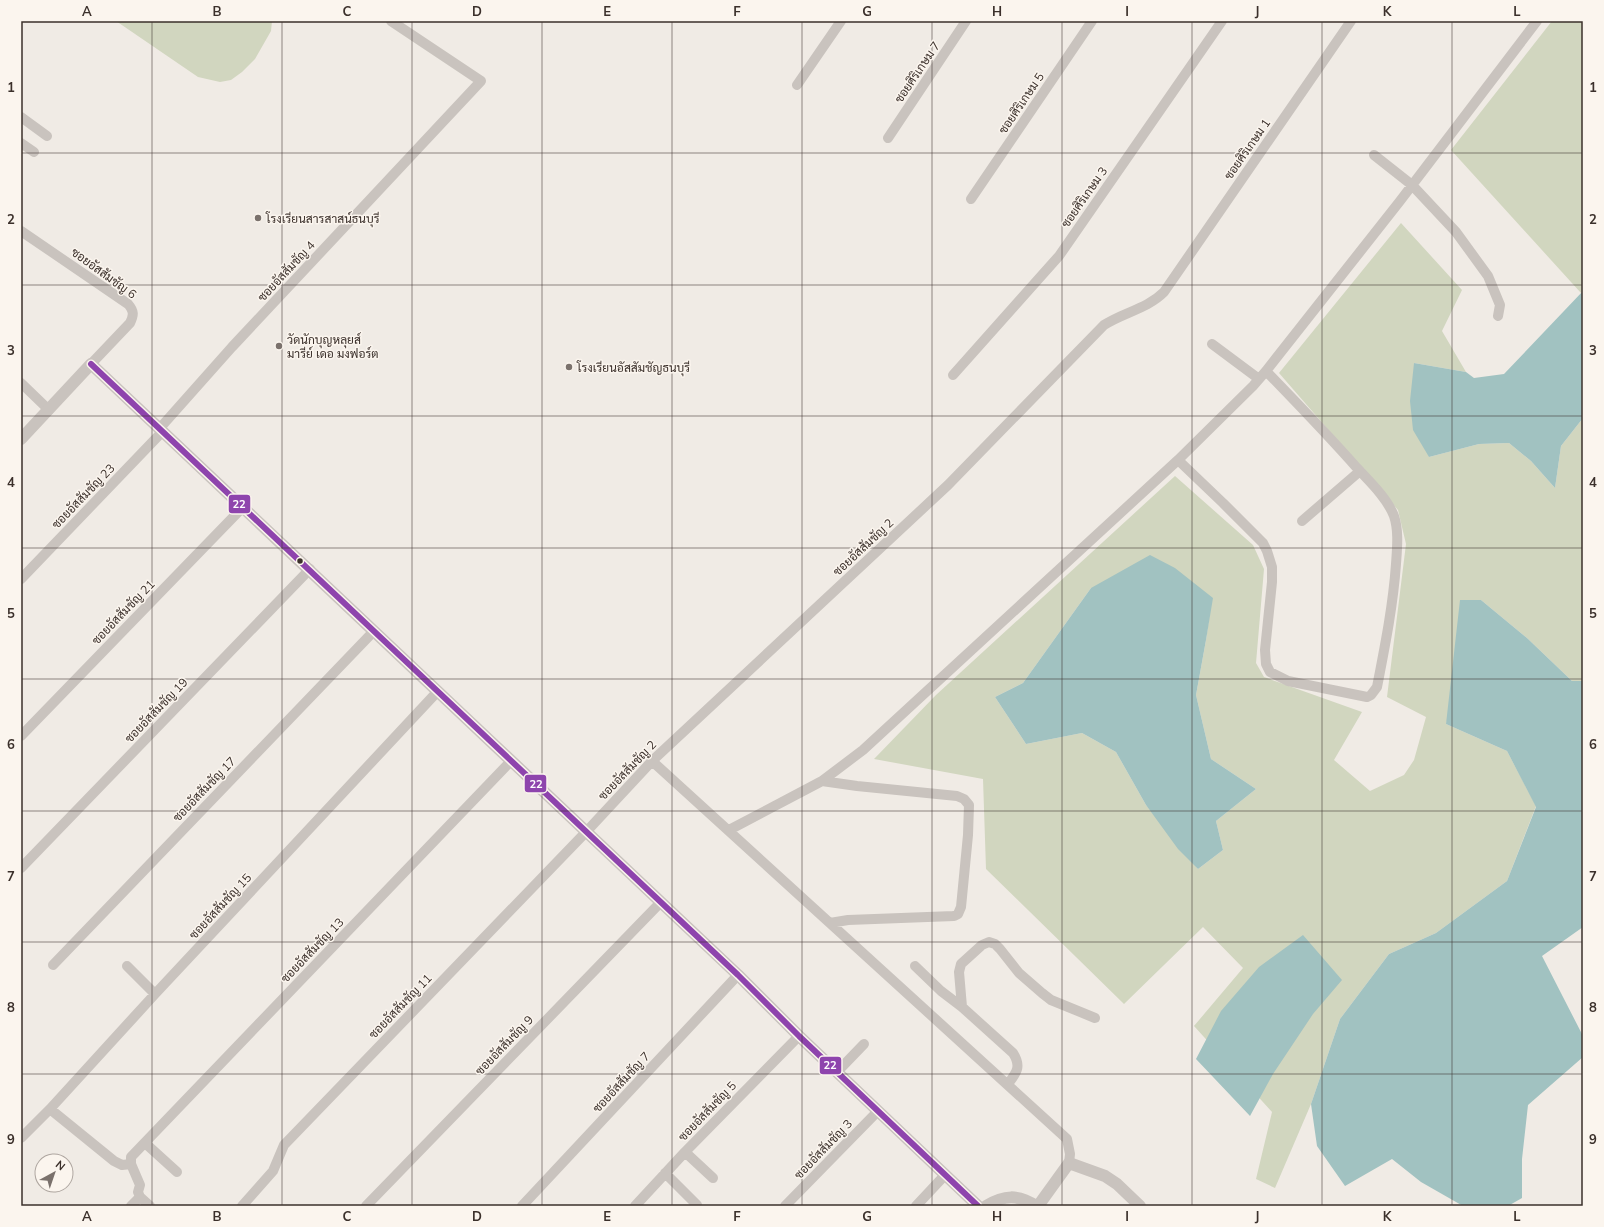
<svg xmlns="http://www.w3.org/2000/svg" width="1604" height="1227" viewBox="0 0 1604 1227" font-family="Mulish,Sarabun,sans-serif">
	<rect width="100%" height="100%" fill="#f0ebe5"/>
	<!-- green -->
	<path fill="#d1d6bf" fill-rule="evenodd" d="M116,21H272L271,31L255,59L242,72L231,80L220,82L198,77Z
		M1552,21H1583V291L1581,293L1451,150Z
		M1401,223L1462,290L1442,331L1466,372L1414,363L1429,457L1479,444L1509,443L1531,461L1555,488L1561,446L1583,418V681H1572L1527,638L1481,600L1446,724L1507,751L1536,806L1507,881L1436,933L1389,954L1340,1019L1311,1104L1275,1188L1256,1179L1272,1112L1194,1026L1243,968L1203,927L1124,1004L986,869L983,779L874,759L936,695L1175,476L1253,545L1264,569L1256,663L1264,677L1362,712L1334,760L1370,791L1404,775L1414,760L1426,717L1387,697L1406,544L1398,510L1279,373ZM1091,588L1212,598L1206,640L1196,695L1211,759L1256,789L1216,821L1223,850L1198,869L1146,805L1116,752L1082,733L1026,744L995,697L1023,683Z"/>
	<!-- water -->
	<path fill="#a1c2c1" d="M1583,291V418L1561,446L1555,488L1531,461L1509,443L1479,444L1429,457L1413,430L1410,401L1414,363L1466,372L1474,378L1504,374Z
		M1150,555L1175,568L1213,598L1206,640L1196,695L1211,759L1256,789L1216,821L1223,850L1198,869L1178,849L1146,805L1116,752L1082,733L1026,744L995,697L1023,683L1091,588Z
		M1460,600H1481L1527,638L1572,681H1583V927L1542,956L1583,1036V1057L1528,1105L1522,1159V1198L1508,1206H1463L1421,1182L1392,1159L1345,1186L1317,1146L1311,1104L1340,1019L1389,954L1436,933L1507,881L1536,807L1507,751L1446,724Z
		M1303,935L1342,980L1313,1014L1273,1074L1250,1116L1196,1059L1221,1011L1259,967Z"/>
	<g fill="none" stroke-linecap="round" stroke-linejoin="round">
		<!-- minor -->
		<path stroke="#c9c3be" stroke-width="10" d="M797,85L841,21
			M21,117L47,136
			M888,138L966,21
			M21,143L34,152
			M1374,155L1412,185L1456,232L1488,276L1500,305L1498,316
			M971,199L1092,21
			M21,231L128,304C134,311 134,315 130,323L91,364
			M1212,344L1259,379
			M953,375L1059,256L1222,21
			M21,383L49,410
			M160,428L232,347L481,81L391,21
			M1178,460L1223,503L1263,543L1267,551L1272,567V582L1265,650L1266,664L1270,672L1288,681L1367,697L1371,695L1377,687C1385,646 1393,606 1396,564C1397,549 1399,531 1394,516C1387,498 1370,482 1357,468C1328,435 1297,403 1266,371
			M1302,521L1360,471
			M21,579L163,431
			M21,736L243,507
			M652,761L1067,1139L1070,1154L1069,1163
			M822,781L857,786L957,796L964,799L969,805L968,835L961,907L958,914L954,916L848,920L830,923
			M729,830L822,781L863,750L1178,460L1253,386L1266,371L1400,201L1537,21
			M21,868L310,569
			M53,965L374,631
			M127,966L155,994
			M915,966L941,991L962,1007
			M837,1072L864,1044
			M1008,1084C1016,1073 1022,1067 1013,1053L962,1007L959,972L961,964L982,945L989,942L995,944L1000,949L1019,973L1042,993L1051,1000L1095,1018
			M50,1109L114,1161L122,1165L131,1164
			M21,1138L50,1109L155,994L438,691
			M145,1143L177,1172
			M685,1152L713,1178
			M665,1173L697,1205
			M131,1206L140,1197
			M150,1206L140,1197L138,1192L140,1185L131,1164V1157L511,761
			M242,1206L273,1171L284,1145L586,832L652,761L948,485L1104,325C1124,312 1147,309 1164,292L1351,21
			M366,1206L660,903
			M522,1206L738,975
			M635,1206L685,1152L799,1036
			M785,1206L878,1111
			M916,1206L945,1175"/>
		<!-- tertiary -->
		<path stroke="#c9c3be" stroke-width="12" d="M21,439L91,364L738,975L799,1036L978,1206
			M986,1206C1004,1195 1018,1194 1036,1206
			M1038,1206L1069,1163L1105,1176L1117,1184L1140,1206"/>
		<defs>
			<path id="bus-1" d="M91,364L738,975L799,1036L978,1206"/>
		</defs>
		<!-- bus-1 casing -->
		<use href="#bus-1" stroke="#fbf5ee" stroke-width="9"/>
		<!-- bus-1 -->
		<use href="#bus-1" stroke="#8e44ad" stroke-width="6"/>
	</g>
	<!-- grid -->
	<path fill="none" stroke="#3b302b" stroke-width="1" stroke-opacity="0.55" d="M152,21V1206M282,21V1206M412,21V1206M542,21V1206M672,21V1206M802,21V1206M932,21V1206M1062,21V1206M1192,21V1206M1322,21V1206M1452,21V1206M21,153H1583M21,285H1583M21,416H1583M21,548H1583M21,679H1583M21,811H1583M21,942H1583M21,1074H1583"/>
	<!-- markers -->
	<g fill="#7a716c" stroke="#fbf5ee" stroke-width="1.5">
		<circle cx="258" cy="218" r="4"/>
		<circle cx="279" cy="346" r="4"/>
		<circle cx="569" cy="367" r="4"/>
	</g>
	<circle fill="#3b302b" stroke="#fbf5ee" stroke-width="1.5" cx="300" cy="561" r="3.5"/>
	<g text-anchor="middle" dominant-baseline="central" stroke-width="3" stroke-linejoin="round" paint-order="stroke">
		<!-- street labels -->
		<g font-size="12" fill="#3b302b" stroke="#fbf5ee">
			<text transform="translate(917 72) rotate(-56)">ซอยศิริเกษม 7</text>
			<text transform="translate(1021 103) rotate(-56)">ซอยศิริเกษม 5</text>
			<text transform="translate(1247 149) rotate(-55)">ซอยศิริเกษม 1</text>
			<text transform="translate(1084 197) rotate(-55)">ซอยศิริเกษม 3</text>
			<text transform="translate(286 271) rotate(-47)">ซอยอัสสัมชัญ 4</text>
			<text transform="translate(104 273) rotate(36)">ซอยอัสสัมชัญ 6</text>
			<text transform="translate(83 496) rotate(-46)">ซอยอัสสัมชัญ 23</text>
			<text transform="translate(863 547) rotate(-43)">ซอยอัสสัมชัญ 2</text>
			<text transform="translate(123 612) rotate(-46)">ซอยอัสสัมชัญ 21</text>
			<text transform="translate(156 710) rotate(-46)">ซอยอัสสัมชัญ 19</text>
			<text transform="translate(627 770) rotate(-46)">ซอยอัสสัมชัญ 2</text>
			<text transform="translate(204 789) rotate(-46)">ซอยอัสสัมชัญ 17</text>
			<text transform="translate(220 906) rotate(-47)">ซอยอัสสัมชัญ 15</text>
			<text transform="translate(312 950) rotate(-46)">ซอยอัสสัมชัญ 13</text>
			<text transform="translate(400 1006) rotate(-46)">ซอยอัสสัมชัญ 11</text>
			<text transform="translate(504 1045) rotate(-46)">ซอยอัสสัมชัญ 9</text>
			<text transform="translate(621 1082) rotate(-47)">ซอยอัสสัมชัญ 7</text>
			<text transform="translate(707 1111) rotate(-46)">ซอยอัสสัมชัญ 5</text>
			<text transform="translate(823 1149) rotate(-46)">ซอยอัสสัมชัญ 3</text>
		</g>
		<!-- poi labels -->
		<g font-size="12" fill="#3b302b" stroke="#fbf5ee" text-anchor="start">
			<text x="266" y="218">โรงเรียนสารสาสน์ธนบุรี</text>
			<text x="287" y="339">วัดนักบุญหลุยส์<tspan x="287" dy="14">มารีย์ เดอ มงฟอร์ต</tspan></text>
			<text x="577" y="367">โรงเรียนอัสสัมชัญธนบุรี</text>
		</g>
	</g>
	<g stroke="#fbf5ee" stroke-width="1.5">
		<rect x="228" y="494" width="23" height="20" rx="4" fill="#8e44ad"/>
		<rect x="524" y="774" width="23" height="19" rx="4" fill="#8e44ad"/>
		<rect x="819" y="1056" width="23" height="19" rx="4" fill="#8e44ad"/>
	</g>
	<g font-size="11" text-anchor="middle" font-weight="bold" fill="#fff">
		<text x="239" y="508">22</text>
		<text x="536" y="788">22</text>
		<text x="830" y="1069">22</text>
	</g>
	<!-- border -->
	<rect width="1604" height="1227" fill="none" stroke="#fbf5ee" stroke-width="44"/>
	<!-- north arrow -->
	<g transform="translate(54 1173) rotate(40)"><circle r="19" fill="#fbf5ee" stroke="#aea6a0"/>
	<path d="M0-3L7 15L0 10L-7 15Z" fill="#7a716c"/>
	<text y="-6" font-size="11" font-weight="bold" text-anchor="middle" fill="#3b302b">N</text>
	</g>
	<rect x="22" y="22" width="1560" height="1183" fill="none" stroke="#3b302b" stroke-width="1.5"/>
	<g font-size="13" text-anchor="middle" font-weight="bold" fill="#3b302b">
		<text x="87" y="16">A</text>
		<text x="217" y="16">B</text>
		<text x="347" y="16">C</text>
		<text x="477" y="16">D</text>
		<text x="607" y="16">E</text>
		<text x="737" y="16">F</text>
		<text x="867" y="16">G</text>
		<text x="997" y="16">H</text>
		<text x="1127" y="16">I</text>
		<text x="1257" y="16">J</text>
		<text x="1387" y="16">K</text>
		<text x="1517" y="16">L</text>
		<text x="11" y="92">1</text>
		<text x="1593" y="92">1</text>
		<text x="11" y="224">2</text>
		<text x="1593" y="224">2</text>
		<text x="11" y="355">3</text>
		<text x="1593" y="355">3</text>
		<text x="11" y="487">4</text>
		<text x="1593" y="487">4</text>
		<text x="11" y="618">5</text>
		<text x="1593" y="618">5</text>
		<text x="11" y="749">6</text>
		<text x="1593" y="749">6</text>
		<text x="11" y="881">7</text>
		<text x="1593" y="881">7</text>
		<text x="11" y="1012">8</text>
		<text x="1593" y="1012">8</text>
		<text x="11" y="1144">9</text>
		<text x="1593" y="1144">9</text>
		<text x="87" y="1221">A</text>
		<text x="217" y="1221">B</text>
		<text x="347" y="1221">C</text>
		<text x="477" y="1221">D</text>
		<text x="607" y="1221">E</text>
		<text x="737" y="1221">F</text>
		<text x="867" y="1221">G</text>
		<text x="997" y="1221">H</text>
		<text x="1127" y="1221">I</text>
		<text x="1257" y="1221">J</text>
		<text x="1387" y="1221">K</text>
		<text x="1517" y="1221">L</text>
	</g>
</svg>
